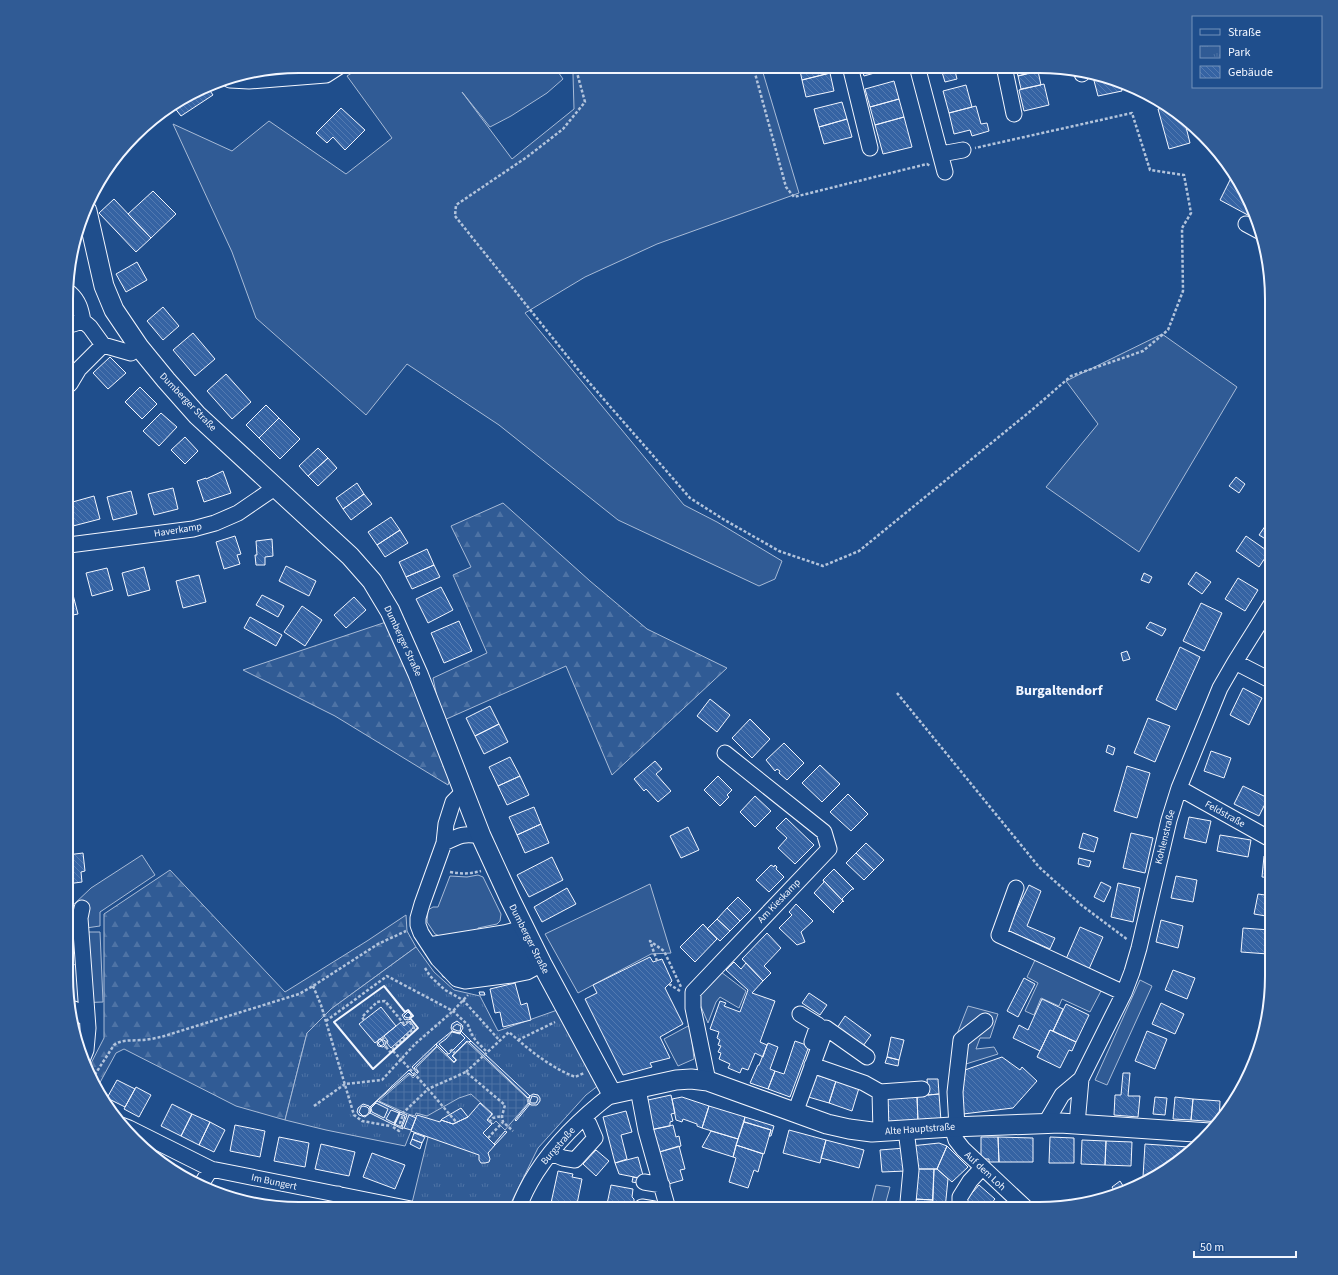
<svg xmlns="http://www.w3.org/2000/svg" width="1338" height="1275" viewBox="0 0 1338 1275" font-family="'Source Sans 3',sans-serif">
	<defs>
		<pattern id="forest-firs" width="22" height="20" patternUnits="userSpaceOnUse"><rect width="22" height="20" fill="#305b95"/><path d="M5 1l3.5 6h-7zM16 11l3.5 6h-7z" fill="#4e73a5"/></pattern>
		<pattern id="park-tufts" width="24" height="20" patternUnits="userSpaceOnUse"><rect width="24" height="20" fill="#305b95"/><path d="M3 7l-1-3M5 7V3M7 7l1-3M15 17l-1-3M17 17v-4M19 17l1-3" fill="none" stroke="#4e73a5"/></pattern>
		<pattern id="plaza-grid" width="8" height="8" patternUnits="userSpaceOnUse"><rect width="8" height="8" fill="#305b95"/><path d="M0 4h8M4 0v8" fill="none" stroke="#4e73a5"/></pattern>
		<pattern id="building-back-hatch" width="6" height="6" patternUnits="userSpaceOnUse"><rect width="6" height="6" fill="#3563a3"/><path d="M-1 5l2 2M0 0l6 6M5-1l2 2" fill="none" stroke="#537ab1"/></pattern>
	</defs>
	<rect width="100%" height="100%" fill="#1f4e8c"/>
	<!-- built -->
	<path fill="#305b95" stroke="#a8bbd7" d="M363,66H443L446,71L444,66H554L563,79L547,93L511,116L490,127L462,92L512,159L574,109L573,74L568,66H761L799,193L657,244L585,277L525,313L684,505L717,522L782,561L775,579L759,586L618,520L499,425L407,364L366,415L256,318L232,252L173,124L232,151L269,121L346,174L392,138L347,76Z
		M1162,334L1237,387L1139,552L1046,487L1098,424L1066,381Z
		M142,855L155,875L100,912V926L86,928L87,932H100L103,1002L73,1003L71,965L80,964L79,953L68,954L67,906H72L91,888Z
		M478,875L483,877L501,914L500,921L497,924L478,928V933L444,938L435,934L427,922L428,910L433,907H438L450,876L467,877Z
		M650,884L671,953L651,954L578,993L545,934Z
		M1035,960L1101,991L1090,1012L1062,999L1059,1006L1041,998L1034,1015L1025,1011L1038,983L1027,977Z
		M721,972L746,991L739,1008L720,997L716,1002L708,1023L699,1002L703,986Z
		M1140,980L1152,986L1107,1085L1095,1080Z
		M968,1006L998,1014L990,1038H980L976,1049L994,1047L998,1054L953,1068L957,1034Z
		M690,1025L694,1059L678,1066L664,1039Z
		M876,1185L890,1187L884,1209H870Z"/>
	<!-- forest -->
	<path fill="url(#forest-firs)" stroke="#a8bbd7" d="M503,503L590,581L647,629L727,668L612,775L566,666L442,721L433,678L487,653L453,575L471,567L451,526Z
		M386,622L413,683L450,779L448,785L335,716L243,670Z
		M170,870L285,992L367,941L406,915L407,931L416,947L331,1009L307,1033L285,1120L236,1106L124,1049L116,1053L97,1088L87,1071L104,1038V914Z"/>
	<!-- park -->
	<path fill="url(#park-tufts)" stroke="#a8bbd7" d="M416,947L434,972L454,990L480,996L498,1031L563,1008L603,1082L586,1095L538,1148L508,1209H418L411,1207L428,1137L411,1131L405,1146L326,1130L285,1120L307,1033L331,1009Z"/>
	<!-- plaza -->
	<path fill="url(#plaza-grid)" stroke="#a8bbd7" d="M467,1042L527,1098L528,1103L505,1130L496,1121L493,1124L488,1119L493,1114L471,1094L459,1098L427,1116L416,1113L415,1116L408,1114L379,1101L410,1074L413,1078L419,1072L416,1068L437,1047L454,1063L457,1060L453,1056Z"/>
	<!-- building -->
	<path fill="url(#building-back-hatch)" stroke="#f2f6ff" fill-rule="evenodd" d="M302,66H315L307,73Z
		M799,66H828L830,73L802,80Z
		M861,66H884L885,70L864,76Z
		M938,66H966V68L955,71L957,79L945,82L942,72L940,73Z
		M1015,66L1037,67L1038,71L1018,76Z
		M1038,71L1041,85L1021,89L1018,76Z
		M830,73L834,91L806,97L802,80Z
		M1092,73L1100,74L1120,82L1122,91L1098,96Z
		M894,81L899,99L870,107L865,89Z
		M1044,84L1049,105L1024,111L1019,90Z
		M966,85L972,107L949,113L943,91Z
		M208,88L213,95L181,116L174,107Z
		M899,99L904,117L875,125L870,107Z
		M842,102L847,119L819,127L814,109Z
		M976,106L981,124L987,123L989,131L972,136L970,130L954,134L949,113Z
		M1167,107L1185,123L1190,143L1169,149L1158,109Z
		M341,108L365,130L345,150L333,137L327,143L316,133Z
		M904,117L912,147L883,154L875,125Z
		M847,119L852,137L824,144L819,127Z
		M1231,178L1238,182L1254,210L1257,220L1220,200Z
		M153,191L176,214L151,238L128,214Z
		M114,199L151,238L136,252L99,213Z
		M137,262L147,280L126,292L116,274Z
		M163,307L179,326L163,340L147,321Z
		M193,333L215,359L195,376L173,350Z
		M110,357L126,373L108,389L93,373Z
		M226,374L251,402L232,419L207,391Z
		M140,387L157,404L142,419L125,402Z
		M266,405L279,418L259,438L246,425Z
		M161,413L177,427L159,446L143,431Z
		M279,418L300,439L280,459L259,438Z
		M185,437L198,451L185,464L171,450Z
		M318,448L328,458L308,476L299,466Z
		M328,458L337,468L318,486L308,476Z
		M223,471L231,493L204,502L197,481L206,478V479Z
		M1236,477L1245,484L1239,493L1229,486Z
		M357,483L364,494L343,509L336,498Z
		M173,488L178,509L154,515L148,494Z
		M131,491L137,514L113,520L107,497Z
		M364,494L372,504L351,520L343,509Z
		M94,496L100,519L73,526L69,512V503Z
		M391,517L400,530L377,545L368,532Z
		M1270,519L1272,520V543L1259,535Z
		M400,530L408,543L385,557L377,545Z
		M235,536L241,554L237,555L240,564L224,569L216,542Z
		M1246,536L1269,552L1259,567L1236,551Z
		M272,539L273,556L265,557V565H256L255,555H257L256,541Z
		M427,549L434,565L406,577L399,562Z
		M434,565L440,577L412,589L406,577Z
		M286,566L316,581L309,596L279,581Z
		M144,567L150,590L128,596L122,573Z
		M107,568L113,590L92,596L86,573Z
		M1196,572L1211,582L1202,594L1188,584Z
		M1144,573L1152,577L1149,583L1141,580Z
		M199,575L206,602L183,608L176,581Z
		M1238,578L1258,590L1245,611L1225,599Z
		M441,587L453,610L428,623L416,599Z
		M72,591L78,614L68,616L69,592Z
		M262,595L284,606L278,617L256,605Z
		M354,597L366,610L346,628L334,615Z
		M1201,603L1222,613L1204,651L1183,641Z
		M302,606L322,620L305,646L284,632Z
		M250,617L282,635L276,646L244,628Z
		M459,621L472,651L444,663L431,633Z
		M1150,622L1166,629L1162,636L1146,628Z
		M1272,643V659L1265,655Z
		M1180,647L1200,657L1176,710L1156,700Z
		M1127,651L1130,659L1123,661L1121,653Z
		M1243,688L1262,698L1249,725L1230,715Z
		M710,699L730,715L717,732L697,716Z
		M490,706L499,724L475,736L466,718Z
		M1148,718L1170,726L1155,762L1134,753Z
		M750,719L770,739L752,758L732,738Z
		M499,724L508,742L484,754L475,736Z
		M784,743L804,763L787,780L779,773L780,771L777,769L775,771L766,760Z
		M1108,745L1115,748L1113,755L1106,752Z
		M1211,751L1231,758L1224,778L1204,771Z
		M510,757L520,776L498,786L489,767Z
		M655,761L662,769L656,774L671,791L658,802L646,789L644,791L634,779Z
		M820,765L840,784L822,802L802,783Z
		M1127,766L1150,773L1137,818L1114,811Z
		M520,776L529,795L507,805L498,786Z
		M718,776L732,790L727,795L729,797L720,806L704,790Z
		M1243,786L1268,798L1259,816L1234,804Z
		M848,794L868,814L851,831L830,812Z
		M755,796L771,811L755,827L740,812Z
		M534,807L541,824L517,835L509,817Z
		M1189,817L1211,821L1206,843L1184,838Z
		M786,818L814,845L795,864L778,848L787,838L776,828Z
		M541,824L549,843L525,853L517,835Z
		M688,827L699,850L681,858L670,836Z
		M1083,833L1098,838L1094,852L1079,848Z
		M1131,833L1153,838L1145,873L1123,868Z
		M1220,835L1251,840L1248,857L1217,851Z
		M866,843L884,860L874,870L856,853Z
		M83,853L85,871L81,872L82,882L67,884V855Z
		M856,853L874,870L864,880L846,863Z
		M1264,856L1272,857V878L1262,877Z
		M552,857L563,880L529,897L517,875Z
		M1079,858L1091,861L1089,867L1078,864Z
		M771,865L774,867L775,865L777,867L776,869L784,877L769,892L756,880Z
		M834,869L854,889H852L842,899L843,901L823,880Z
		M1176,876L1197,880L1193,902L1171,898Z
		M823,880L844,902L843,901L833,911L834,913L814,893L824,882Z
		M1101,882L1111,887L1104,902L1094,897Z
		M1118,883L1140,888L1133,922L1111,917Z
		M1029,885L1041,891L1027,926L1055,938L1050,949L1007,930Z
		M567,888L576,904L542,922L534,907Z
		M1258,894L1272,896V917L1254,914Z
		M738,897L751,910L740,921L727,908Z
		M796,904L813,921L801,932L805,942L797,945L779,928L792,915L789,912Z
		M727,908L740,921L730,931L717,919Z
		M717,919L730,931L720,941L707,929Z
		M1161,920L1183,926L1178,948L1156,942Z
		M703,924L717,939L695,962L680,947Z
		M1080,927L1103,937L1089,969L1066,959Z
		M1243,928L1270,930L1268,954L1241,952Z
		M767,933L781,948L764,966L771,973L763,981L742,959Z
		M650,957L653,962L662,959L672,981L665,988L683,1024L660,1037L670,1058L650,1063L652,1067L623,1075L585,999L597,993L593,985Z
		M734,962L741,969L746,963L763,981L752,993L775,1001L760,1042L767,1045L763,1057L755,1053L748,1070L742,1068L740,1073L728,1068L730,1064L719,1059L721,1053L718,1052L721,1046L718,1045L720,1040L717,1038L719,1032L710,1029L720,1001L726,1003L724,1006L740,1012L748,990L726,970Z
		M1173,970L1195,978L1187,999L1165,990Z
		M1024,978L1035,984L1018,1017L1007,1011Z
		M515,983L521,1005L527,1003L531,1020L503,1027L500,1012L495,1013L490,989Z
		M479,992H484L485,995H480Z
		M809,993L827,1005L820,1015L802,1003Z
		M1042,999L1063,1009L1053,1031L1050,1030L1040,1051L1013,1038L1019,1025L1028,1030Z
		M1161,1003L1184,1014L1175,1034L1152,1024Z
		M1066,1004L1089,1015L1076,1042L1053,1031Z
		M381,1007L396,1026L375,1043L359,1024Z
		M408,1010L413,1016L409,1020L407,1019L405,1020L402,1015ZM408,1012L411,1015L409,1018L405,1017L404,1016Z
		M845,1016L871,1035L863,1046L837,1028Z
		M410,1021L414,1027L391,1048L387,1043L388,1041L384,1036L401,1022L404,1026Z
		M457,1021L462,1025L463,1028L460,1033L453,1032L451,1028L452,1024ZM457,1024L461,1026L460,1031H458L453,1029V1027Z
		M1050,1030L1076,1042L1072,1051L1069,1050L1060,1068L1037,1057Z
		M452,1031L460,1033L461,1031L471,1041L469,1042L467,1041L452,1056L456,1060L454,1062L436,1044ZM452,1032L460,1034V1033L465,1038L449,1054L439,1044L446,1039Z
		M1147,1031L1167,1039L1155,1069L1135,1061Z
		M891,1037L904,1040L899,1060L887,1057Z
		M379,1039L384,1040L386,1042L385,1045L383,1047L378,1046L377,1043ZM382,1040L384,1044L381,1046L378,1043Z
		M471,1041L530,1096L528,1098L469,1042Z
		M795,1041L809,1046L790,1097L768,1089L775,1071L784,1074Z
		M768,1043L778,1047L770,1069L775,1071L768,1089L750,1083L758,1065H759Z
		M436,1044L437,1046L414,1068L418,1071L417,1073L412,1067Z
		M887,1057L899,1060L898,1066L885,1063Z
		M1002,1057L1020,1070L1022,1067L1037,1081L1013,1108L963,1114L960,1092L962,1071Z
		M409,1070L414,1075L413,1076L409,1073L370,1107Z
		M1123,1073H1130L1128,1096H1140L1138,1117L1114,1115L1115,1095H1121Z
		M813,1074L836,1081L829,1103L805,1096Z
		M927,1079H938L939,1094L928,1095Z
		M117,1080L135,1089L125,1107L107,1098Z
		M836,1081L859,1088L852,1111L829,1103Z
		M136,1087L151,1095L139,1117L124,1109Z
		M533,1094L538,1095L540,1098V1101L537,1105H531L528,1101L530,1096ZM532,1096L537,1097L538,1099L536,1103H531L530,1101Z
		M939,1094L941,1121L918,1122L917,1096Z
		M671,1095L675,1113L671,1114L673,1121L670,1122V1126L650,1130L645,1104L648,1100Z
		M917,1096L918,1122L884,1124L882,1097Z
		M682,1097L709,1106L702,1128L697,1126V1124L683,1119L682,1122L676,1120L672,1099Z
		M1155,1097L1167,1098L1165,1115L1153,1114Z
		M1175,1097L1193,1099L1191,1120L1173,1119Z
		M1193,1099L1220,1101L1219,1122L1191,1120Z
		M377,1101L400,1112L394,1125L370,1113V1107ZM376,1103L388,1109L384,1118L372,1112L371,1108ZM391,1110L399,1113L394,1123L386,1119Z
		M480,1103L492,1114L487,1120L492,1124L483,1133L495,1145L488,1153L490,1159L489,1162L485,1163H481L479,1160V1155L411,1131L417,1115L440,1122L441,1120L453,1124L468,1117Z
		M529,1103L530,1104L516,1121L515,1120Z
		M172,1104L192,1114L181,1136L161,1126Z
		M363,1104L369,1106L371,1110L370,1113L365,1117L359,1115L357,1112L358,1108ZM363,1106L367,1107L369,1109V1112L367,1115L363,1116L359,1112L361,1107Z
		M709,1106L745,1117L738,1139L702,1128Z
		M461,1108L468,1117L453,1124L441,1120L442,1119Z
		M626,1111L632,1132L621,1135L627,1159L615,1163L603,1117Z
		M400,1112L407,1115L402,1127H403V1129L394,1125ZM400,1114L405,1116L401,1127L395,1124Z
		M192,1114L210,1122L199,1145L181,1136Z
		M409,1115L416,1118L411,1130L404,1128Z
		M745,1117L774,1126L771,1136H769L771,1130L745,1122H744Z
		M210,1122L225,1130L214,1152L199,1145Z
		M744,1122L771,1130L764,1154L736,1145Z
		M235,1125L265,1131L260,1157L230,1151Z
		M673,1125L676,1137L679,1136L681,1146L656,1153L650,1130Z
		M789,1130L826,1140L820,1163L783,1153Z
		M505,1131L507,1132L495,1145L494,1144Z
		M711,1131L738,1139L733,1157L702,1147Z
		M414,1133L425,1137L422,1143L412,1139Z
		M279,1137L309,1143L305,1167L274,1161Z
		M981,1137H998L999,1162H989V1159H981Z
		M998,1137L1033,1138V1162H999Z
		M1050,1137L1074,1138V1163H1049Z
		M412,1139L422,1143L420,1149L410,1144Z
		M826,1140L864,1150L859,1168L821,1158Z
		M1082,1140L1106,1141L1105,1165L1081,1164Z
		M1106,1141L1132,1142L1131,1166L1105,1165Z
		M939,1143L947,1146L937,1169H913L911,1146Z
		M321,1144L355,1152L349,1176L315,1169Z
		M1145,1144L1189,1147V1153L1181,1161L1152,1177H1143Z
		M736,1145L763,1154L758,1172L754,1170L748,1188L729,1182L736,1158L733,1157Z
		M679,1146L685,1169L680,1170L683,1180L665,1185L656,1153Z
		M947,1146L968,1167L952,1182L937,1169Z
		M1189,1147H1196L1189,1153Z
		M905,1148L906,1171L882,1172L880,1150Z
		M596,1150L609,1161L596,1176L583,1164Z
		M372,1153L405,1165L395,1189L363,1177Z
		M638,1157L644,1179L619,1174L615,1163Z
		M917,1169H934L933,1200L915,1199Z
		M934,1169H937L948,1179L945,1209H932Z
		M558,1171L573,1174L572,1177L582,1179L576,1209L551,1203Z
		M633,1177L645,1180L644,1184L632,1182Z
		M1120,1181L1127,1192L1116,1194L1112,1187Z
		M611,1185L633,1189L632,1197L634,1199V1209H606Z
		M979,1185L995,1199L987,1209H977L966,1200Z
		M915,1199L933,1200L932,1209H915Z
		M1069,1199L1075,1204L1061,1207Z
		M533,1205L546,1209H532Z"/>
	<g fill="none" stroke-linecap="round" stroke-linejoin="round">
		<defs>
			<path id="minor" d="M850,66L870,148
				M917,66L945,172
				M1004,66L1014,114
				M1081,71L1082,74
				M227,78L230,80L249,81L326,75L340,66
				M941,154L963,150
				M1246,224L1259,231
				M70,293C79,301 81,310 83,321
				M70,325L83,321L90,327L103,345
				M70,384L79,369L103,345L131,353L139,347
				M69,545L193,529L215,523L238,513L276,487
				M1235,662L1272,681
				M1179,788L1272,840
				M463,792L453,802L446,824L444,843L422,904L418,918V925L421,933L438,959L457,979L465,981L512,975L527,972L542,964
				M444,843C460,835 464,833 481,836
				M1016,888L999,935L1124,993
				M82,908L80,918L88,1028L86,1050L82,1060
				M429,945L504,933L523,928
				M438,959L514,945L530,941
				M449,971L520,959L535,952
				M74,1009L87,1019
				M800,1014L818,1025L812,1042
				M812,1065L864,1083L880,1092L881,1132
				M708,1081L693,1008V992L829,849L824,832L725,753
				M638,1089L646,1131L668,1209
				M880,1092L922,1089
				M795,1113L826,1028L867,1057
				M1045,1124L1062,1095L1081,1079
				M1077,1124L1081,1079L1124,993L1132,972L1139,948L1169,820L1179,788L1220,688L1235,662L1272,603
				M121,1125L129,1128L211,1169L411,1209
				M952,1127L956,1140L963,1149L1027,1209
				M957,1127L955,1092L961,1040L985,1021
				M906,1130L911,1170L908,1202
				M551,1153L563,1158L575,1160L595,1138L589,1124L584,1118
				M644,1182L662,1185
				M200,1186L211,1169
				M642,1207L654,1209
				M334,1209L338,1194
				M518,1209C523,1196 529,1184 536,1173C556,1142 583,1116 612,1094
				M960,1209V1197L970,1181L982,1168"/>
			<path id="major" d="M87,211L104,286L114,310L139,347L166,380L197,415L350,556L372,581L390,611L418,674L481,836L510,899L542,964L612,1094L676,1080L691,1079L708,1081L827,1124L849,1129L872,1132L952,1127L1060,1123L1210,1133"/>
		</defs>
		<!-- minor casing -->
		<use href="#minor" stroke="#f2f6ff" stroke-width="17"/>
		<!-- major casing -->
		<use href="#major" stroke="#f2f6ff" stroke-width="21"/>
		<!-- path -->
		<path stroke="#b3c4dc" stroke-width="2.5" stroke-dasharray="3 2" stroke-linecap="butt" d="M574,66L576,69L585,102L563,129L527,157L456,205L455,216L580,372L690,498L723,519L779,551L823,566L859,551L1033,409L1071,376L1143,351L1168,330L1183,291L1182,228L1191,213L1184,175L1150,170L1132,113L975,148
			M753,66L786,187L794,197L927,164L930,166
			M897,693L1039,867L1080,904L1128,940
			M450,872C462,874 470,874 481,871
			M657,961L650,941L664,951L681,987
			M425,968L430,976L445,990L463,1000L500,1041
			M67,983L68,981L67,971
			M669,984L680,991
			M313,986L321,1005L354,1115L362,1121L390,1126
			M364,1020L362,1017L377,1002L385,1001L404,1024L409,1021L414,1028L392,1050L393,1051
			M326,1021L387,976L453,1011L468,1025L471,1033L476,1041L487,1052
			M382,1037L386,1042V1047H383
			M518,1040L555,1022
			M386,1047L390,1052L392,1050
			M446,1055L452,1050L455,1053
			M410,1069L428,1089L466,1072L505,1105L502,1116L503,1122L513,1131
			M466,1072L509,1032C529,1050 550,1067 575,1077L584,1073
			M92,1079L114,1045C122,1039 132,1041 142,1040C148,1040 155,1038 161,1037L299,994L313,986L378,944L406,931
			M527,1101H530
			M314,1106L345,1084L382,1080L415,1044L453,1011L468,995
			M489,1122L493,1118L502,1116
			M393,1127L399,1131L401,1125L400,1123L404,1112L428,1089L457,1123
			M488,1138L503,1122"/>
		<!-- minor -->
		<use href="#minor" stroke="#1f4e8c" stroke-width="15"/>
		<!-- major -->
		<use href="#major" stroke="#1f4e8c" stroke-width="19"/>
		<!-- path-bridge -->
		<path stroke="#b3c4dc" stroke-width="2.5" stroke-dasharray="3 2" stroke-linecap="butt" d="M393,1051L410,1069"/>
		<!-- wall -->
		<path stroke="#f2f6ff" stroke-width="2" d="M384,986L405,1012L408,1010L413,1016L410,1018L418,1028L373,1069L334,1022Z"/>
	</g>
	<g text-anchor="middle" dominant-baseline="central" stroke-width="3" stroke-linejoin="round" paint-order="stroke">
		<!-- street labels -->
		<g font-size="10" fill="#f2f6ff" stroke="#1f4e8c">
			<text transform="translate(188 402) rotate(46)">Dumberger Straße</text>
			<text transform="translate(178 530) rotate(-9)">Haverkamp</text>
			<text transform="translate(403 641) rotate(65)">Dumberger Straße</text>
			<text transform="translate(1225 814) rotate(29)">Feldstraße</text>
			<text transform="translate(1165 837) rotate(-76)">Kohlenstraße</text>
			<text transform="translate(779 901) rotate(-46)">Am Kieskamp</text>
			<text transform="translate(529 939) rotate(63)">Dumberger Straße</text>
			<text transform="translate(920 1129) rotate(-4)">Alte Hauptstraße</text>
			<text transform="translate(558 1146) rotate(-49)">Burgstraße</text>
			<text transform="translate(985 1171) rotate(43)">Auf dem Loh</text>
			<text transform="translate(274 1182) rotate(12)">Im Bungert</text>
		</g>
		<!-- district labels -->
		<g font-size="14" font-weight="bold" fill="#f2f6ff" stroke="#1f4e8c">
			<text x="1059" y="691">Burgaltendorf</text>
		</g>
	</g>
	<!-- crop -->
	<path d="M0 0H1338V1275H0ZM299 73H1039A226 226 0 0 1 1265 299V976A226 226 0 0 1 1039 1202H299A226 226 0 0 1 73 976V299A226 226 0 0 1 299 73Z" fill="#305b95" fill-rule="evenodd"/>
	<path fill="none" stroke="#f2f6ff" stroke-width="2" d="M299 73H1039A226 226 0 0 1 1265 299V976A226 226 0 0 1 1039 1202H299A226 226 0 0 1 73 976V299A226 226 0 0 1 299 73Z"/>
	<!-- legend -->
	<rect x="1192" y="16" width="130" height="72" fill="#1f4e8c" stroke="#7391ba"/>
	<rect x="1200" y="29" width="20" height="6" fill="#1f4e8c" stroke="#7391ba"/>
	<text x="1228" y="36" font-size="12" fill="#f2f6ff">Straße</text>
	<rect x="1200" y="46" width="20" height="12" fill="url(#park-tufts)" stroke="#7391ba"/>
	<text x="1228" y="56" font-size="12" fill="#f2f6ff">Park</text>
	<rect x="1200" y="66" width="20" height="12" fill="url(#building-back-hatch)" stroke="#7391ba"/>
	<text x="1228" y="76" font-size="12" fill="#f2f6ff">Gebäude</text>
	<!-- scale -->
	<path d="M1194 1251v6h102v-6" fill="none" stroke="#f2f6ff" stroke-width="2"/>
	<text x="1200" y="1251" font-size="12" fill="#f2f6ff" stroke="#1f4e8c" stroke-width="3" paint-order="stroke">50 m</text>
</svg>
